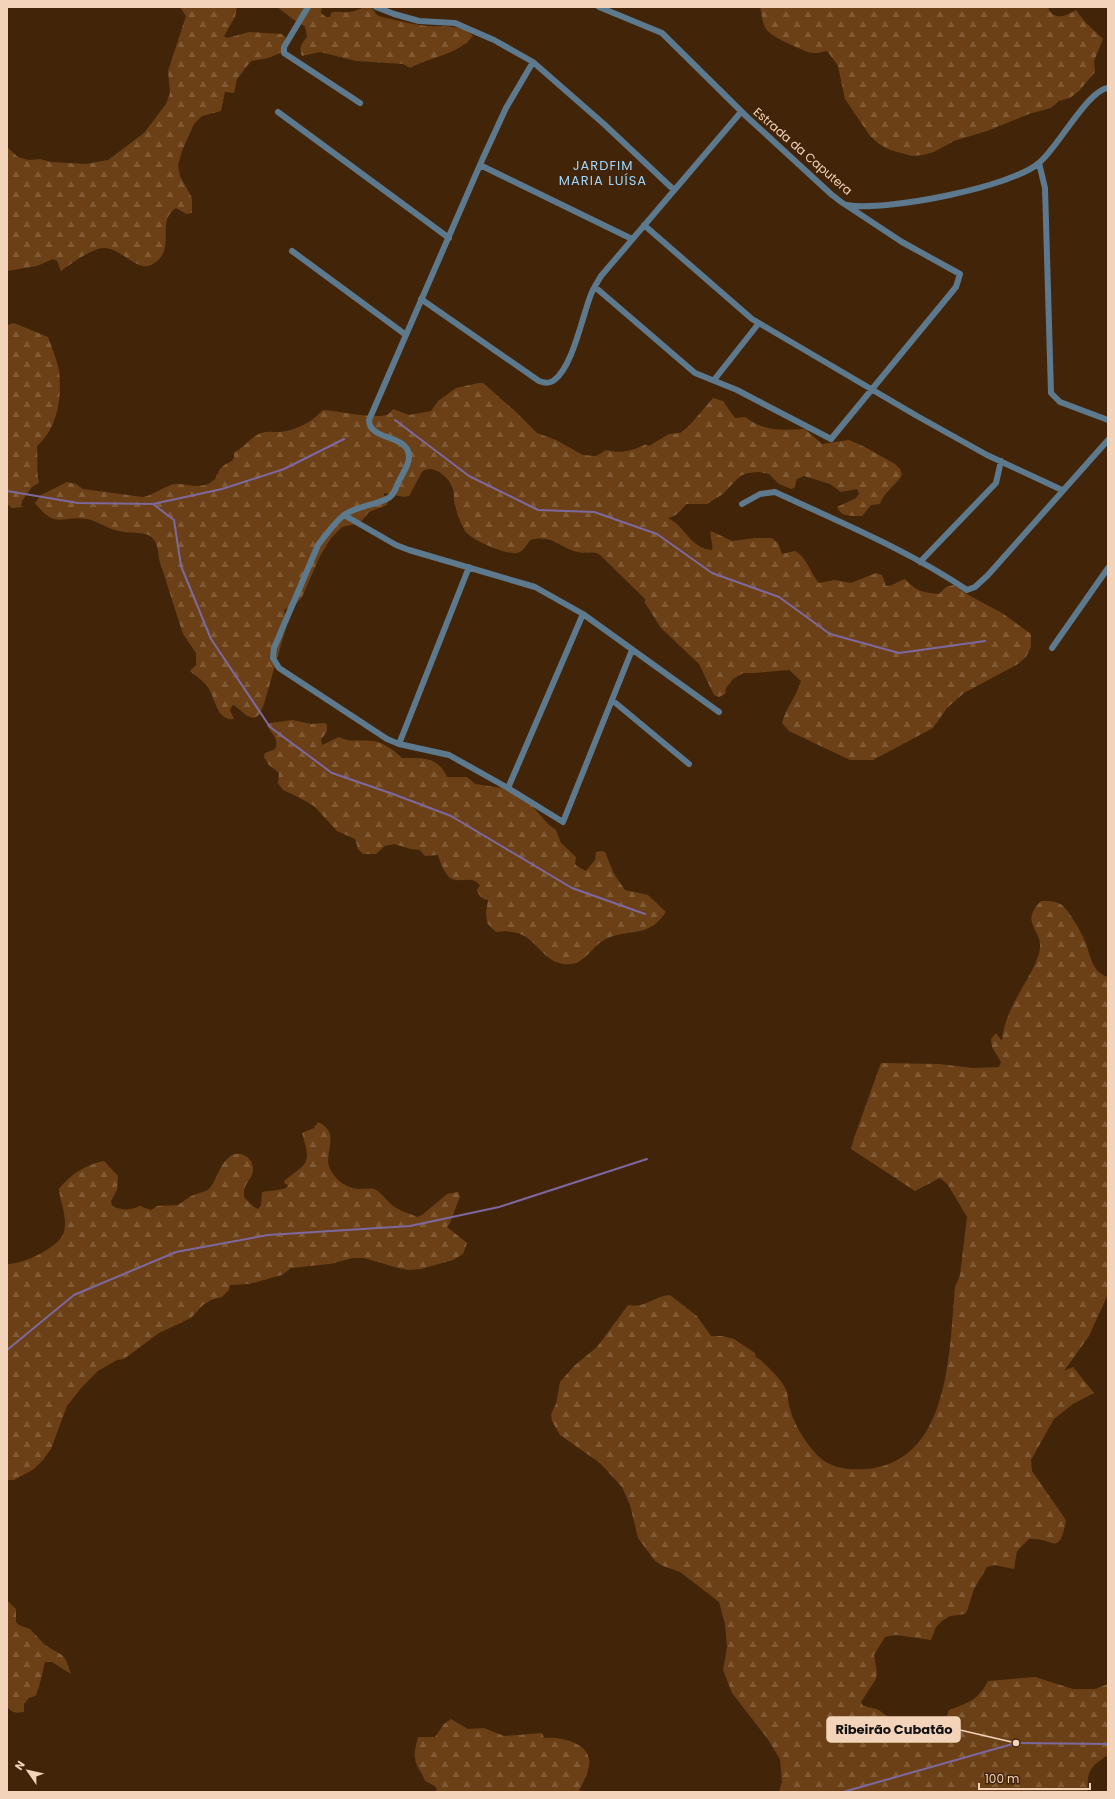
<svg xmlns="http://www.w3.org/2000/svg" width="1115" height="1799" viewBox="0 0 1115 1799" font-family="Poppins,sans-serif">
	<defs>
		<pattern id="forest-firs" width="22" height="20" patternUnits="userSpaceOnUse"><rect width="22" height="20" fill="#6b4016"/><path d="M5 1l3.5 6h-7zM16 11l3.5 6h-7z" fill="#815b36"/></pattern>
	</defs>
	<rect width="100%" height="100%" fill="#422408"/>
	<!-- forest -->
	<path fill="url(#forest-firs)" d="M180,7H237L235,17L224,36L227,38L249,32L282,34L285,37L287,48C277,57 264,59 251,61L237,79L234,93L225,92L221,111L202,116L194,124L182,151L178,165L180,176L192,198V213L186,214L176,208C154,222 179,251 151,265C137,272 121,248 104,248C93,248 70,264 61,271L57,261L53,259L37,266L7,271V147L18,157L29,160L40,159L51,162L86,164L108,160L144,133L166,104L170,93L168,71L186,16Z
		M277,7H322L321,13L326,17H330L331,13C337,10 341,13 348,12C356,12 360,7 371,7L377,15L382,17C397,20 413,25 428,26C442,27 463,24 473,36C458,55 430,57 410,68L403,64L356,61L320,52L302,56C298,48 302,43 307,37L305,26L298,23Z
		M760,7H1051L1048,9C1057,21 1065,16 1076,10L1085,22L1103,39L1094,61L1095,72L1079,91L1070,98L1059,101L1051,108L1029,114L987,131L954,141L934,152L923,155L912,156L890,150L879,144L870,136L845,99L838,66L828,52L826,51C820,53 814,54 808,52C798,48 771,37 766,29C762,23 762,14 760,7Z
		M14,323L48,337C52,348 57,360 59,370C62,398 58,427 37,446C38,459 36,471 39,483L32,487L22,501L21,506L24,507L12,508L7,504V325Z
		M479,383H483L515,411L537,433L556,440L583,455L596,456L606,450C620,454 633,451 646,444L649,446L669,434L680,433L689,426L713,398L723,401L735,418L745,417C765,432 782,430 805,429L822,444L849,440L865,447L895,464L900,469L902,475C896,485 883,493 880,504L871,505L862,516C852,516 841,517 837,507L856,498L859,494L857,489L841,492L830,484L804,476L797,479L794,488L791,489L779,484L769,474L758,472L748,473L740,476L723,494L707,504H686C681,511 675,517 668,518C685,526 691,549 712,550C714,544 709,538 711,531L732,541L755,538H772L778,543L782,554L795,551C807,557 810,573 819,583L834,580L851,583L876,573L882,575L886,586C894,586 898,581 905,579C917,592 922,592 939,594L946,587L954,585L970,596L1002,613L1031,634V647L1026,657L1018,664L964,693L947,708L933,728L873,760H850L789,731L782,723C786,708 796,697 801,681L789,670L754,673H743L733,679L726,688L725,694L719,697L714,695L699,664L661,628L645,603V599L599,554C592,551 585,554 577,552C558,547 553,534 530,540C527,545 523,552 517,553C506,555 471,540 465,531C461,524 457,513 455,505C453,499 455,492 452,487C449,477 431,463 422,472L409,496L404,497L384,493V495L388,500L387,505L369,512L360,523L342,527L331,538L320,556L302,597L295,605L284,610L287,624L264,704L259,715L254,718L247,716L234,705L232,706L230,710L234,719C218,722 215,699 209,689C205,682 196,676 190,671L196,665V653L183,634L159,559C157,526 142,536 119,531C107,529 98,521 87,519C62,515 56,530 35,503L41,495L67,482L76,484L83,489L143,497C154,495 166,485 175,484C188,483 202,491 214,480C217,477 218,470 222,467C226,463 231,463 234,458V453C243,448 254,435 261,433C267,431 274,432 280,432C297,430 312,422 323,410C338,411 373,419 386,415C389,414 391,412 393,409L409,415L431,411L438,401L456,388Z
		M292,720L311,724L325,723L327,725V731L321,740L322,745L339,737C350,743 361,739 373,741C383,742 395,751 402,758C422,758 438,756 447,777H467L475,784L502,788L534,802L533,807L549,825L556,830L561,843L576,857L575,864L577,866L586,871L595,860L596,852L602,851L605,852L614,874L625,890L648,895L666,912C648,938 633,928 608,938C589,946 585,970 559,963C542,958 534,937 517,933C510,931 503,931 496,932L487,923L486,912L488,900C482,900 478,895 477,889L480,886C472,873 456,886 448,876C443,870 440,862 438,855L425,856L420,850L411,849L394,844L385,846L376,854H363L358,849L355,839L337,831L314,806L298,797L283,790L278,783L279,773L269,765L264,757L265,753L275,749C280,739 271,734 267,725L270,723Z
		M1041,901C1048,901 1055,900 1062,905C1069,911 1080,930 1084,939C1091,954 1090,971 1108,977V1294L1089,1336L1064,1371L1073,1367L1094,1393L1073,1404L1054,1419L1031,1460L1032,1471L1066,1520C1059,1559 1053,1537 1029,1539L1017,1551L1014,1569L995,1565L987,1567L974,1589L967,1611L965,1614L950,1616L942,1621L936,1627L931,1640L896,1635L885,1637L874,1655L877,1672L876,1679L861,1702L863,1706L877,1709L890,1718L898,1720L920,1726L942,1724L945,1721L949,1710C968,1703 978,1700 988,1681L1035,1677L1073,1689H1095L1108,1684V1755C1091,1766 1086,1771 1088,1792H779L782,1782L780,1759L767,1738L732,1693L723,1670L727,1647L725,1624L719,1602L680,1572L663,1566L655,1561L638,1538L630,1505L622,1487L600,1463L560,1435L552,1421L551,1414L556,1404L560,1382L574,1366L597,1347L628,1305C645,1309 653,1296 670,1295L697,1316L711,1336H722L734,1339L755,1353L756,1357C764,1362 783,1381 786,1390C788,1394 788,1400 789,1405C793,1423 804,1441 817,1455C831,1469 848,1470 867,1469C951,1461 949,1350 955,1287L960,1275L967,1217L948,1185L940,1178L915,1191L851,1149L854,1138L881,1063L939,1064L973,1068L999,1067L1001,1062L992,1047L991,1039L996,1033L1002,1041C1003,1019 1018,995 1029,976C1033,968 1039,958 1040,948C1042,929 1019,923 1041,901Z
		M318,1122C343,1134 321,1154 331,1171C337,1181 347,1188 358,1189C363,1189 369,1188 374,1189C380,1191 387,1201 392,1205C399,1211 409,1213 417,1217L422,1215L447,1194L458,1192L460,1197C456,1205 451,1224 447,1227L467,1243L463,1254L453,1260L421,1269L409,1270L398,1268L364,1258H353L330,1264L291,1268L282,1275L249,1284L230,1285L229,1290L222,1297L211,1300L203,1305L191,1318L159,1333L124,1359L117,1360L98,1371L82,1387L67,1406L51,1449L43,1460L34,1469L14,1480H7V1264C22,1265 60,1247 64,1232C68,1218 60,1202 59,1189C69,1175 87,1164 104,1161L118,1176L117,1190L111,1201L112,1206C122,1210 129,1211 140,1206L151,1210L157,1206L178,1205L191,1196L208,1190C217,1181 218,1167 228,1158C237,1149 252,1155 253,1168C254,1176 248,1180 245,1187C244,1190 244,1194 244,1197L254,1207L258,1209L261,1205L262,1192C270,1190 278,1191 286,1188L288,1185L284,1183L285,1180C309,1162 311,1163 302,1133L314,1128Z
		M7,1600L16,1609V1622L19,1625L30,1629L45,1645L62,1655L66,1660L71,1674L52,1662H45C43,1670 39,1691 35,1696L29,1698L24,1704V1712C17,1713 11,1713 7,1706Z
		M451,1719L468,1729L484,1728L504,1736L542,1733L544,1738C558,1736 587,1742 589,1759C591,1769 583,1782 579,1791L424,1792H435L437,1789L435,1786L425,1781C423,1774 418,1769 416,1763C413,1754 416,1745 418,1737H435L444,1724Z"/>
	<g fill="none" stroke-linecap="round" stroke-linejoin="round">
		<!-- stream -->
		<path stroke="#7d68a0" stroke-width="2" d="M395,420L469,476L538,510L594,512L657,534L712,573L779,597L830,634L899,653L985,641
			M7,491L78,503L153,504L222,489L284,469L344,439
			M153,504L174,520L181,566L211,639L270,727L332,773L393,794L451,816L572,888L645,914
			M7,1350L74,1295L176,1252L268,1235L410,1226L499,1207L647,1159
			M843,1792L1016,1743L1108,1744"/>
		<!-- street -->
		<path stroke="#5d798d" stroke-width="6" d="M308,7L284,47V53L360,103
			M376,7L394,14L419,21L455,23L494,40L533,62L605,125L674,190
			M599,7L662,33L746,116L832,195C837,198 842,204 847,205C883,212 1014,187 1040,162C1058,147 1088,90 1108,88
			M533,62L506,108L483,158L369,420C369,441 408,434 409,456C410,463 402,475 399,481C396,487 395,493 390,497C379,505 358,505 344,515C334,523 326,535 318,545L274,648L273,658L279,668L387,739L399,744L449,755L508,788L563,822L632,650
			M278,112L449,238
			M1039,163L1045,188L1051,393L1060,402L1108,420
			M480,165L632,239
			M644,225L752,319L917,416L987,455L1062,490
			M292,251L406,335
			M595,287L695,373L737,390L831,439L956,287L960,274L902,242L846,205
			M421,299L539,381C544,383 548,384 553,381C572,369 582,318 590,297C592,290 597,283 601,276L741,112
			M714,380L759,323
			M742,504L760,494L775,492C839,522 908,550 967,590L975,587L988,575L1108,440
			M344,515L396,545L409,550L535,587L583,614L719,712
			M920,562L996,483L1001,461
			M1052,648L1108,568
			M612,700L689,764
			M399,744L469,567
			M508,788L583,614"/>
	</g>
	<g text-anchor="middle" dominant-baseline="central" stroke-width="3.5" stroke-linejoin="round" paint-order="stroke">
		<!-- street labels -->
		<g font-size="12" fill="#f3d3ba" stroke="#422408">
			<text transform="translate(803 151) rotate(41)">Estrada da Caputera</text>
		</g>
		<!-- neighbourhood labels -->
		<g font-size="13" letter-spacing="1" fill="#9fd6ff" stroke="#422408">
			<text x="603" y="165">JARDFIM<tspan x="603" dy="15">MARIA LUÍSA</tspan></text>
		</g>
	</g>
	<!-- callouts -->
	<path fill="none" stroke="#f3d3ba" stroke-width="1.5" d="M1016 1743L960 1730"/>
	<circle fill="#f3d3ba" stroke="#422408" stroke-width="1.5" cx="1016" cy="1743" r="4"/>
	<rect fill="#f3d3ba" stroke="#f3d3ba" stroke-width="1.5" x="827" y="1717" width="133" height="25" rx="4"/>
	<g font-size="13" text-anchor="middle" font-weight="bold" fill="#111">
		<text x="894" y="1734">Ribeirão Cubatão</text>
	</g>
	<!-- border -->
	<rect width="1115" height="1799" fill="none" stroke="#f3d3ba" stroke-width="16"/>
	<!-- north arrow -->
	<g transform="translate(28 1771) rotate(304)" stroke="#422408" stroke-width="3" paint-order="stroke">
	<path d="M0-3L7 15L0 10L-7 15Z" fill="#f3d3ba"/>
	<text y="-6" font-size="11" font-weight="bold" text-anchor="middle" fill="#f3d3ba">N</text>
	</g>
	<!-- scale -->
	<path d="M979 1783v6h111v-6" fill="none" stroke="#f3d3ba" stroke-width="2"/>
	<text x="985" y="1783" font-size="12" fill="#f3d3ba" stroke="#422408" stroke-width="3" paint-order="stroke">100 m</text>
</svg>
